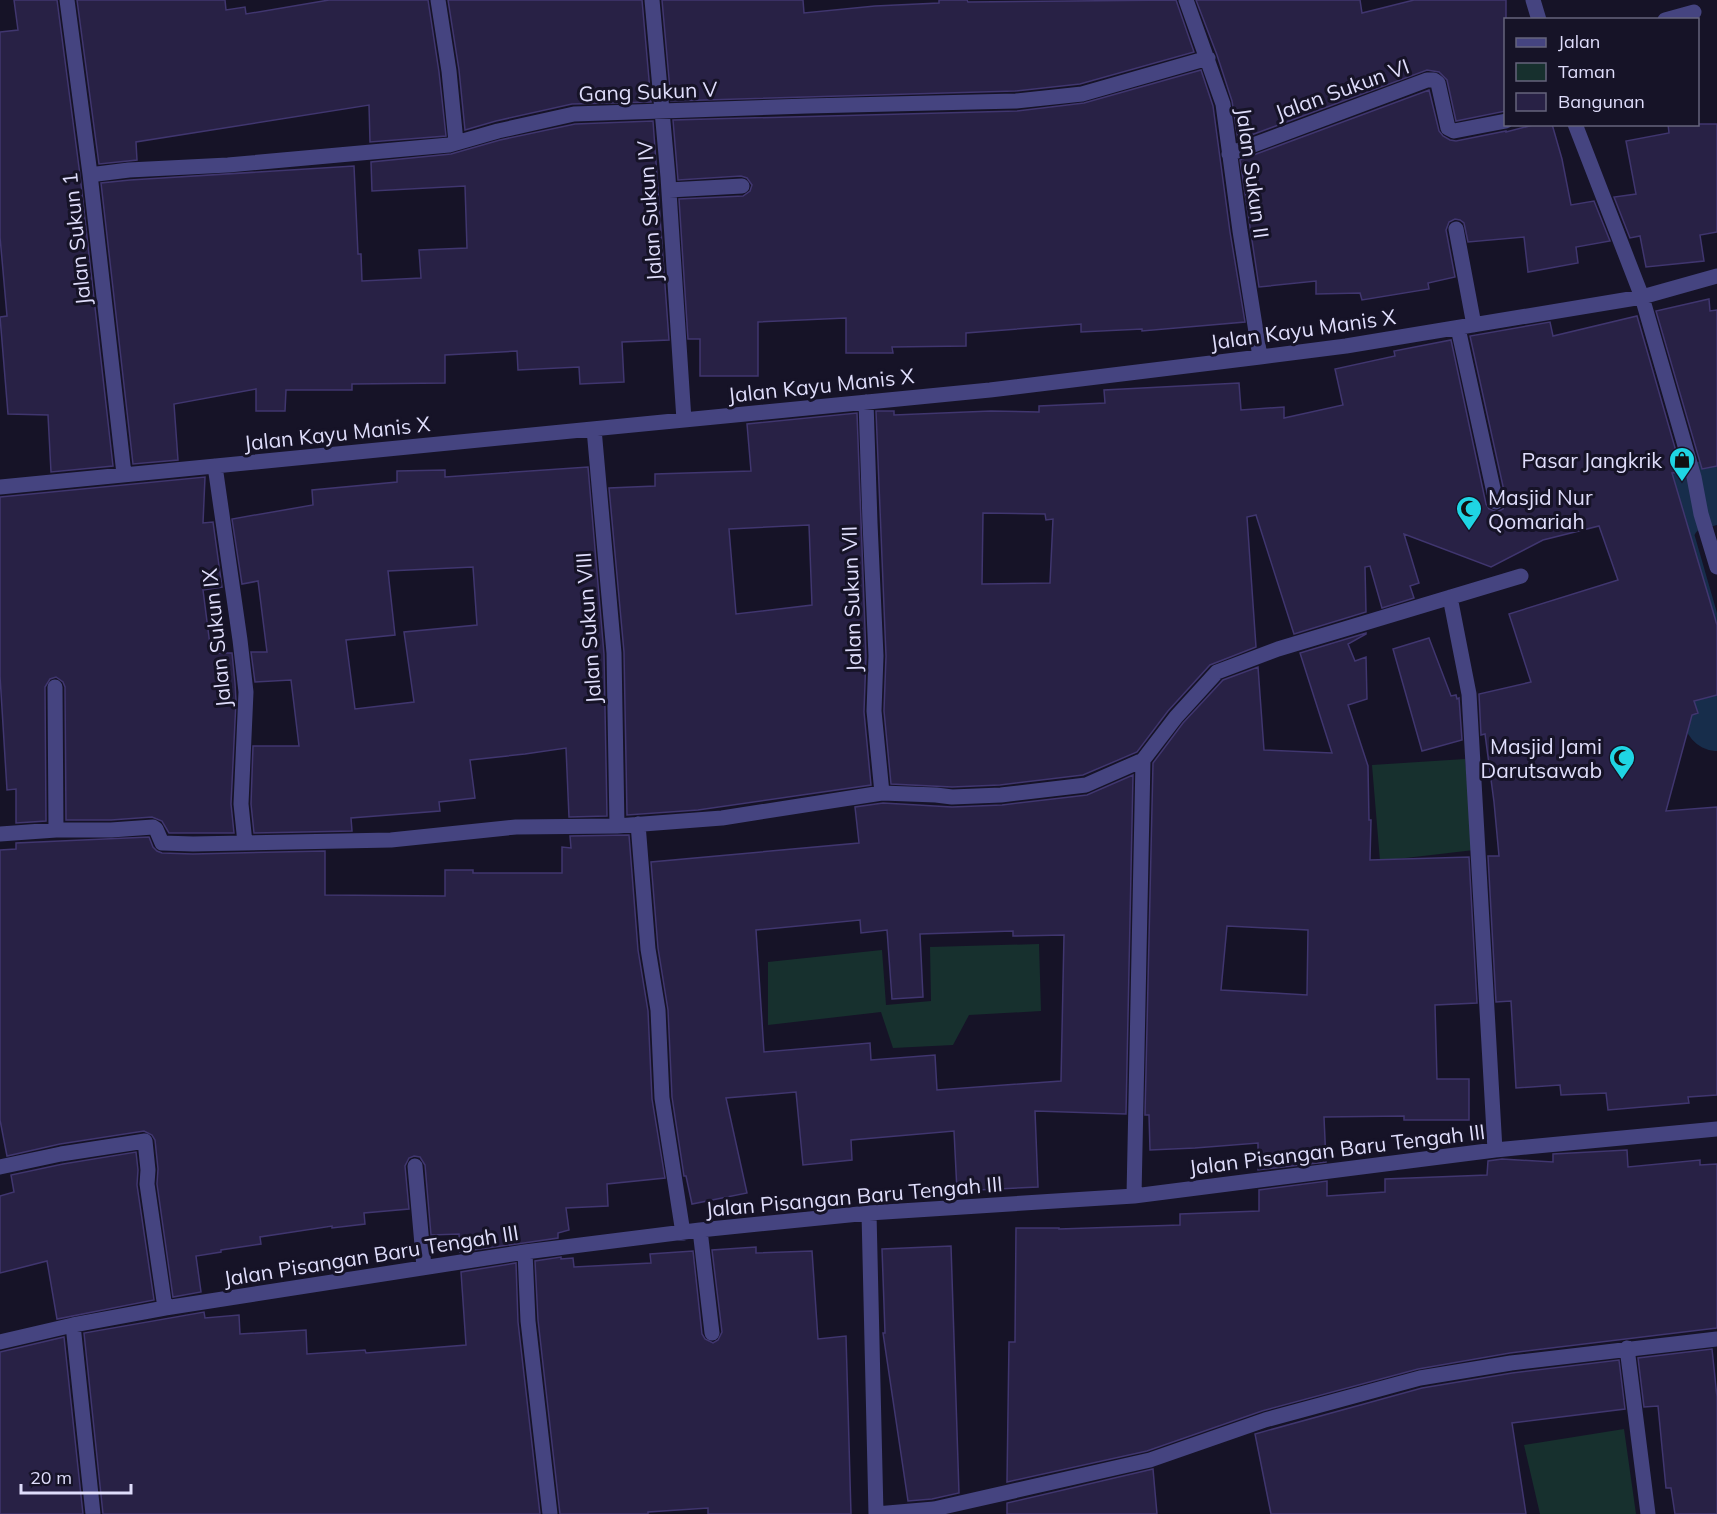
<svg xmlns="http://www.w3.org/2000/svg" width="1717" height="1514" viewBox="0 0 1717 1514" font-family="Mulish,sans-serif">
	<rect width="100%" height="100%" fill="#161327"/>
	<!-- green -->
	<path fill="#17302e" d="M1465,759L1474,850L1380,861L1372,765Z
		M1039,944L1041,1011L969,1015L953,1045L893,1048L881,1012L768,1025V962L882,950L886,1005L931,1001L930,947Z
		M1624,1429L1636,1514H1540L1524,1445Z"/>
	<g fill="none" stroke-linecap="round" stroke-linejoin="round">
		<!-- river -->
		<path stroke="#172d4b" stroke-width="66" d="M1717,491L1681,500L1669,513L1659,531L1687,628L1717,718"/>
	</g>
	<!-- building -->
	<path fill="#282145" stroke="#40366f" stroke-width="1.5" fill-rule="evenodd" d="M14,0H57L80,175L113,466L51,472L48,415L8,414L0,317L7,316L0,237V32L18,30Z
		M77,0H225L226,10L245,7L246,14L329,0H428L439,72L446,136L370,142L369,105L136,142L137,160L99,164Z
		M448,0H642L651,102L572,104L496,121L465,130L459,70Z
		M662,0H803L804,13L875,6L939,3V0H967L968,2L1176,0L1194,52L1080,84L1015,91L671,101Z
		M1196,0H1360L1362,13L1414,0H1506V111L1456,121L1447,80L1439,72L1427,70L1238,140L1232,101L1217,55Z
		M1201,70L1213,106L1230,232L1245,322L1142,331V329L1081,332V324L966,333V346L892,347L893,353H846V318L758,322V376H700V339H688L679,199L743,196L750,191L752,185L747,178L741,176L678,180L673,120L1017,111L1084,103Z
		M1429,90L1439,131L1443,136L1450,140L1456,141L1506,131V132L1537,124H1552L1562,159L1571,205L1594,201L1610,241L1576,247L1578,263L1528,272L1524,237L1468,242L1464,223L1460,220L1455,219L1449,222L1446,230L1455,277L1428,283L1429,289L1362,300L1360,293L1316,294V281L1259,287L1240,160Z
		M653,121L669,340L622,342L624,382L580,384L579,367L518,370L517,351L445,355V383L352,384V390H286L285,411H256V389L174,404L178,460L133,464L101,183L130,180L354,166L358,254H361L362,281L421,278L419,250L467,248L465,186L372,191L371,162L451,154L500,140L575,124Z
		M1668,124H1717V232L1700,235L1704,261L1646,267L1640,236L1630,238L1614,197L1636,194L1626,141L1669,133Z
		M1709,299L1710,311L1717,310V466L1702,469L1656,311Z
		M1637,316L1682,472L1672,473L1717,625V695L1694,701L1698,713L1692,715L1666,811L1717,807V1095L1688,1097L1689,1103L1608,1110L1606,1093L1561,1095L1560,1085L1516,1088L1511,1001L1496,1002L1488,856H1499L1494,802L1485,734L1481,735L1479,694L1531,682L1509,614L1618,580L1599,526L1543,540L1491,567L1404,534L1419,583L1410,586L1414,598L1382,608L1370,566L1365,567L1366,612L1294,634L1256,515L1247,517L1256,647L1210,665L1168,711L1137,752L1083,775L1000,785L952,787L891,784L884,711L886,656L876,411H894V415L991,411L1039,412V406L1105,403L1104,390L1239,383L1241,410L1284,407V418L1343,405L1335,369L1395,356L1394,351L1451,340L1486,504L1489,509L1497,512L1503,509L1506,500L1470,336L1550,322L1553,336ZM983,513L1045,514L1046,520L1053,519L1050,583L982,584Z
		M857,413L866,656L864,712L871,785L698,810L627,815L624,652L609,488L655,486V474L751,471L747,424ZM809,525L812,605L736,614L729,529Z
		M588,467L604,654L607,816L569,817L566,748L525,754L470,760L475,798L439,802L440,811L351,818L352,831L254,833L251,804L253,746H299L291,680L255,682L251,652H267L258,581L242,584L232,519L313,505L312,490L397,482V471L445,470V477ZM473,567L477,625L404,632L414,702L355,709L346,640L395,635L388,571Z
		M205,477L203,523L213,522L222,587L203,590L211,653H232L235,683L236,701L231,804L234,833H169L162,821L152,817L111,820H66L65,687L63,682L56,677L50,679L45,687L46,821L16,823V789L7,790L0,676V497Z
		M1366,633V634L1348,644L1355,661L1366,657L1367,699L1348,705L1368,766L1369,820H1371L1370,860L1469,857L1477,1003L1435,1005L1437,1079H1469V1120H1404V1116L1324,1117L1326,1162L1258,1170V1143L1195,1148L1150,1150L1149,1115H1145L1153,763L1183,723L1223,680L1258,667L1264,750L1332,753L1300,653ZM1227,926L1308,930L1307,995L1221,990Z
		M1429,638L1451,696L1456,695L1457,699L1459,698L1462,740L1422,751L1393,649Z
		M1133,775L1126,1114L1035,1111L1038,1187L957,1191L954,1131L851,1140L852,1160L803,1165L796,1092L726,1098L747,1193L692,1204L686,1176H684L672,1097L668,1010L658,948L651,862L859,843L855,807L883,803L952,807L1002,805L1087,795ZM860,920L861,933L887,930L892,999L923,997L920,934L1013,931V936L1064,935L1061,1081L937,1090L935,1055L871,1060L870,1043L764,1052L756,930Z
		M629,835L638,950L648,1011L652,1099L665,1178L607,1184L608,1206L566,1208L569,1230L558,1233V1238L460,1252L459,1234L431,1235L425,1165L420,1157L414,1156L409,1158L405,1166L409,1209L364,1213L365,1224L332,1228V1226L260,1237L261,1244L221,1250V1252L196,1256L201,1292L173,1297L157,1184L158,1169L155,1140L152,1135L144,1131L60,1144L7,1156L0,1120V850L16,849V843L149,837L153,847L157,851L162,853L193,854L325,851V895L445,896V870H473V873H562V847L571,848L570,836Z
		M1627,1150L1628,1167L1700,1160V1165L1717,1164V1328L1510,1353L1418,1369L1262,1411L1147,1451L1007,1482L1009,1342H1015L1016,1228H1059V1229L1180,1225V1214L1259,1211V1190L1327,1181V1196L1385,1192V1179L1487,1175L1488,1161L1502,1159L1553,1162V1154Z
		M136,1152L138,1170L137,1185L154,1300L57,1319L47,1261L0,1273V1196L14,1192L11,1175L63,1164Z
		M951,1246L959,1493L932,1499L908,1501L883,1333H885L882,1249Z
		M756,1247V1253L812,1251L818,1339L846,1336L851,1514H708V1508L648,1512V1514H560L538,1320L535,1261L561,1257V1259L573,1258L574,1267L651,1263L650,1254L693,1251L702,1334L705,1339L713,1343L718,1340L722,1332L712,1250Z
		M516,1263L518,1322L540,1514H103L84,1333L204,1312L205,1318L239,1315L240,1334L306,1330L307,1354L365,1350L366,1353L466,1345L461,1272Z
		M64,1337L83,1514H0V1352Z
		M1712,1349L1717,1397V1514H1675L1671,1488H1666L1658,1406L1644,1407L1638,1358Z
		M1619,1360L1625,1409L1512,1423L1526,1514H1271L1255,1434L1422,1388L1512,1373Z
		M1153,1469L1157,1514H1007V1503Z"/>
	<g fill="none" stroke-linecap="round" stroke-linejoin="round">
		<!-- minor -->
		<path stroke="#454480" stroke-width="15" d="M67,0L90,174L124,474
			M438,0L449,71L456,142
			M652,0L668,177L684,420
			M1186,0L1223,104L1240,231L1260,357
			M1533,0L1539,20
			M1665,20L1694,12
			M1575,124L1642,297L1694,477L1701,514L1717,567
			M1229,154L1427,80H1434L1438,83L1448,128L1454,131L1506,121
			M90,174H97L129,170L228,165L449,145L498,131L574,114L807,106L1016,101L1082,94L1208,58
			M669,190L742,186
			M1456,229L1474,325
			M1458,328L1496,502
			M866,402L870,523L876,656L874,711L882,793
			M594,429L614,653L617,826
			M215,466L240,640L246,692L241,804L245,843
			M0,487L990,390L1260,357L1346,346L1642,297L1717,276
			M1450,597L1469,694L1495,1150
			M55,687L56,830
			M638,824L648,949L658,1010L662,1098L683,1233
			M0,834L56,830H111L153,827L156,829L162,843L193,844L391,840L516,827L617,826L722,818L882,793L936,795L952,797L1001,795L1086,785L1143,760L1176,717L1217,672L1278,649L1521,576
			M415,1166L424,1267
			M0,1167L61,1154L145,1141L148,1170L147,1184L165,1308
			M1134,1196L1143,760
			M869,1213L876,1514L934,1509L1150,1460L1265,1420L1420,1378L1511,1363L1717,1339
			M700,1230L712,1333
			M525,1252L528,1321L550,1514
			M73,1325L93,1514
			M0,1342L73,1325L165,1308L525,1252L700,1230L869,1213L1134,1196L1495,1150L1717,1129
			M1627,1348L1648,1514"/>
	</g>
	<!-- icons -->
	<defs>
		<symbol id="shop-pin" viewBox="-11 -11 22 30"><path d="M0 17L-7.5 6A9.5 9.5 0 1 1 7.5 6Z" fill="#1fd5e4" stroke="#161327"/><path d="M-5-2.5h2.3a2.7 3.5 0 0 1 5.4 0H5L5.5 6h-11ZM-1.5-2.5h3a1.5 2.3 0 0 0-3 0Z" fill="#111"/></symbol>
		<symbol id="mosque-pin" viewBox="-11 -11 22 30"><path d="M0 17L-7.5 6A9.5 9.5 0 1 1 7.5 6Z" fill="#1fd5e4" stroke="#161327"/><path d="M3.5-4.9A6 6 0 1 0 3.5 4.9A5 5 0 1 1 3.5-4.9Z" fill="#111"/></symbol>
	</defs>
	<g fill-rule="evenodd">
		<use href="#shop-pin" x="1667" y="445" width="30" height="40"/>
		<use href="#mosque-pin" x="1454" y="494" width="30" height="40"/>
		<use href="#mosque-pin" x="1607" y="743" width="30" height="40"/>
	</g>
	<g text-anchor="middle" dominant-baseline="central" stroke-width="6" stroke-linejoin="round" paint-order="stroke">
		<!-- street labels -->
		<g font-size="21" fill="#dfddfb" stroke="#161327">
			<text transform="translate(1342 89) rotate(-20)">Jalan Sukun VI</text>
			<text transform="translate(648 91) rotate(-2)">Gang Sukun V</text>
			<text transform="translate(1253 173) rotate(82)">Jalan Sukun II</text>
			<text transform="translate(649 211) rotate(-94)">Jalan Sukun IV</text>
			<text transform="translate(76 239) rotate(-96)">Jalan Sukun 1</text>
			<text transform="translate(1303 329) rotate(-8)">Jalan Kayu Manis X</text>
			<text transform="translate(821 385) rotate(-6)">Jalan Kayu Manis X</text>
			<text transform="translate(337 433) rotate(-6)">Jalan Kayu Manis X</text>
			<text transform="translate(851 599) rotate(-92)">Jalan Sukun VII</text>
			<text transform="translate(588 628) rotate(-94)">Jalan Sukun VIII</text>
			<text transform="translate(216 638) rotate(-96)">Jalan Sukun IX</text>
			<text transform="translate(1337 1149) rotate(-7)">Jalan Pisangan Baru Tengah III</text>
			<text transform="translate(854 1196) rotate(-5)">Jalan Pisangan Baru Tengah III</text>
			<text transform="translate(371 1255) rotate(-9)">Jalan Pisangan Baru Tengah III</text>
		</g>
		<!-- poi labels -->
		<g font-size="21" fill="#dfddfb" stroke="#161327" text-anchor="end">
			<text x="1662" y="460">Pasar Jangkrik</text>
			<text x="1488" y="497" text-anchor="start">Masjid Nur<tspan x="1488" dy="24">Qomariah</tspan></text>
			<text x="1602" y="746">Masjid Jami<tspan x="1602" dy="24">Darutsawab</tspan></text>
		</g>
	</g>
	<!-- legend -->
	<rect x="1504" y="18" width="195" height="108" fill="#161327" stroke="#66647c" stroke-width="1.5"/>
	<rect x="1516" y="38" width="30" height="9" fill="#454480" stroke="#66647c" stroke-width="1.5"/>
	<text x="1558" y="48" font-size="18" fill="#dfddfb">Jalan</text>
	<rect x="1516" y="63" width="30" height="18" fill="#17302e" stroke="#66647c" stroke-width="1.5"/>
	<text x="1558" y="78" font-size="18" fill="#dfddfb">Taman</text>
	<rect x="1516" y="93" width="30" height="18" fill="#282145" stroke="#66647c" stroke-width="1.5"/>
	<text x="1558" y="108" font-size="18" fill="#dfddfb">Bangunan</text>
	<!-- scale -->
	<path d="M21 1484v9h110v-9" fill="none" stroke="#dfddfb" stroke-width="3"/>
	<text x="30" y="1484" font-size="18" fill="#dfddfb" stroke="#161327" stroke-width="4.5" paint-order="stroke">20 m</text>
</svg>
